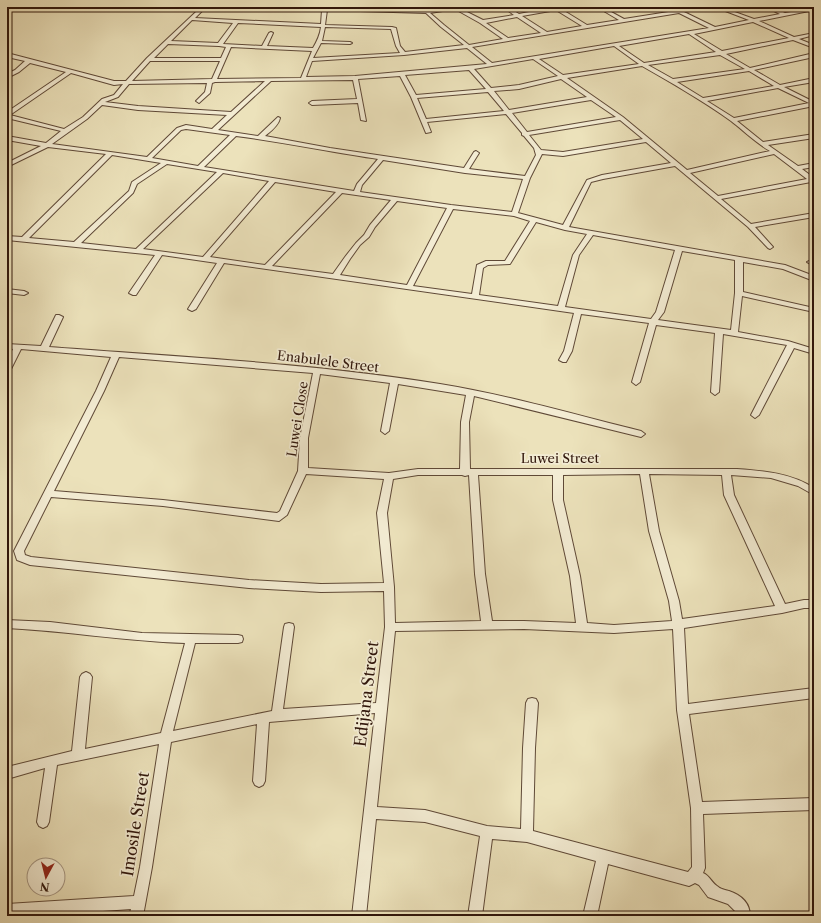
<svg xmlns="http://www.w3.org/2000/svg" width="821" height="923" viewBox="0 0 821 923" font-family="'Libre Caslon Text',serif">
	<rect width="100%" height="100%" fill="#ece2bb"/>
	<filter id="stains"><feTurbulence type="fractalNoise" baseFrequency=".005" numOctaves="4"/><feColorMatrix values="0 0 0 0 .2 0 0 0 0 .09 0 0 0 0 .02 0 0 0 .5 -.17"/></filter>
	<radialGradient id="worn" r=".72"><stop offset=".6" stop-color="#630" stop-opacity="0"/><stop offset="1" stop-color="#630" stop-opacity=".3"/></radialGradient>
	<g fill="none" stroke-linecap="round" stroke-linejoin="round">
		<defs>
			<path id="street" d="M178,7H206L195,18L321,24L322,10L257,8L255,7H327L424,11L453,7H466L461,9L483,20L514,15L503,7H508L519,14L554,7H569L561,9L587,25L619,20L597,7H602L624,19L700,7H710L684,12L715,27L749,20L715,7H721L754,19L780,14L766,7H772L785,13L814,8V10L759,21L794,37L814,33V35L799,39L814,45V48L793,40L726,54L750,68L814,53V57L754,70L780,85L814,78V82L784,87L814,102V106L737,121L763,142L814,134V138L768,145L798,166L814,163V167L802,169L814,178V183L811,182L721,199L751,224L814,213V217L755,227L773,247L770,249L768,248L748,227L675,166L603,179L591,182L569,227L785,265L814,276V281L783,269L743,262V292L814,308V312L742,296L738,332L788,341L814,349V354L794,348L759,415L755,418L751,415L787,345L723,334L719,392L715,395L711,392L715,333L656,325L640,382L636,385L632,382L649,323L581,314L572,351L566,362H563L559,360L564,351L574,313L224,263L196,309L192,311L188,309L217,263L162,255L136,295H133L129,293L155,255L7,240V236L22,237L106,154L48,147L7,167V163L41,146L7,140V136L46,143L61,131L7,118V112L66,72L30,63L19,72L7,78V74L15,70L25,61L7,57V53L114,81H126L147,58L198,10ZM455,9L480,23L503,39L469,45L444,25L430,13ZM327,10L426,13L441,27L464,45L405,52L400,46L396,28L392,27L325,25ZM556,10L582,26L547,32L522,16ZM679,13L709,28L492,63L472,47ZM517,17L541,33L508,38L486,23ZM192,20L233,23L218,43L171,41ZM753,22L789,38L722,51L694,34ZM238,23L321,27C320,35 317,41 313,48L267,46L273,33L271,32L269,33L262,46L223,44ZM325,27L391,29L396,46L400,53L313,58L321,43L350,44L352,43L350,42L322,41ZM689,34L716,52L644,63L619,46ZM168,44L219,46L226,47L221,58H154ZM614,46L639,64L563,75L539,59ZM231,47L312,51L301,78L217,79ZM467,48L487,64L355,76L306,77L312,61L404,55ZM720,55L745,69L673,79L648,65ZM533,59L558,76L519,85L491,88L474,69ZM150,61H220L212,79L132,81ZM642,66C672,83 703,101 731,121C744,131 756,143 770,151L687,170L623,117L567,78ZM469,70L486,89L416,95L405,75ZM749,71L774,86L703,98L677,82ZM71,73L114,85L123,84L114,95L102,99L83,117L64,129L10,115ZM400,76L411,97L426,133L431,132L427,122L506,114L522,133V135L524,136L534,148L536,155L525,176L469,169L479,153L476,151L474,152L464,168L330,148L265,136C270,132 279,125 280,118L278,117L258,136L218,130L271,81L353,80L357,99L312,101L309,103L312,105L358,103L361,120L366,121L358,79ZM561,79L587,97L509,110L494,91L519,89ZM265,81L231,112L138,106L105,102L118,97L129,84L207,83L205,92L196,101L199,103L210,93L212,83L215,82ZM778,88L809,103L734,118L707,101ZM488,92L504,111L426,119L417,98ZM591,100L616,117L527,132L512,113ZM102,105L138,110L227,115L212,129L186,125L177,128L147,157L52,144L87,119ZM620,120L643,139L563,152L541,150L529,135ZM186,129L230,135L198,166L152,158L181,130ZM236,136C283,142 330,152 378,159L357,184L354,191L204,167ZM646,142L671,163L602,175L587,180L563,225L518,213L530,178L542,154L563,156ZM774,154L807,179L718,196L690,173ZM112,155L161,163L132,182L129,191L74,242L29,238ZM383,160L465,173L523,179L512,212L451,205L360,192L362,185ZM167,164L217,172L136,249L81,243L133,193L137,184ZM223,173L269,181L203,257L143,249ZM275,182L336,192L265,265L210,257ZM342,193L391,200L370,225L364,235L356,243L345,257L333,274L272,266ZM397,201L447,208L407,285L340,275L350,259L360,245L369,237L375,227ZM453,209L514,216L530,221L505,261H486L477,265L472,294L413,286ZM536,222L565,230L587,234L573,255L558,306L479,295L483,268L488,265L510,264ZM593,235L675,250L656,312L651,319L565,307L579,255ZM682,251L735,260V293L731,330L658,320L664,312Z
				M814,259V263L811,264L807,262Z
				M7,289L24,291L28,293L24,295L7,293Z
				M56,315H59L63,317L49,347C179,357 311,363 440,384C508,395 575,415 641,431L645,434L641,437L474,396L469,422L470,469H737C764,471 791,473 814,488V495L798,486L771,478L731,475L734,495L785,604L804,600H814V608H804L782,613L684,628L688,704L814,688V698L689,714L702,802L814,798V810L703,814L705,868L703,873C710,876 711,882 717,886C720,889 725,890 729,891C741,895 750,903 750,916H736V912L728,904L708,897L699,885L695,883L689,886L608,864L597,916H583L596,861L527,842L492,839L482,916H468L480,836L425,822L376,819L366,916H352L375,713L269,722L265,781L263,785L259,787L255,785L253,781L257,724L171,742L152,867L143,916H129L131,909L32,916H7V904L134,896L140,867L159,744L57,765L49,822L47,826L43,828L39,826L37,822L45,768L7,779V767L72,751L80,677L82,674L86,672L90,674L92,677L85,749L161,733L185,643C125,641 66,631 7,628V620L50,622L142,633L238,635L242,636L243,639L242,642L238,643H195L173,731L272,711L284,627L285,624L289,623L293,624L294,627L283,709L376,703L385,627L384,591L321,592L249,588L30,565L17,560L14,551L96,391L111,357L21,349L11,369L7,372V361L13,349L7,348V344L41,346ZM119,357L313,373L300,438L298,471L280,511L277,513L163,500L54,491L104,391ZM320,374L390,383L381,431L385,434L389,431L398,384L466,395L461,422L460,469H418L389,473L308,468V438ZM306,474L384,479L377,513L384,583L321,584L249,580L31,557L25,555L24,551L51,497L163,506L279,521L287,515ZM640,474L649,531L669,601L672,621L614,625L587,623L580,576L563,500V475ZM649,474L722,475L724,495L775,606L682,619L679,601L659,531ZM418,475H462L465,476L469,475L475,574L481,621L395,623L394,587L387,513L393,479ZM478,475H553V500L570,576L576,623L524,621H492L485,574ZM524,629L614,633L673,629L677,710L691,808L692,867L688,872L533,831L535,748L538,703L536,699L532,698L528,699L526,703L523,748L521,829L487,826L425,810L377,807L395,631Z"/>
		</defs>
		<!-- street casing -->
		<use href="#street" stroke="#5f4937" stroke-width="2"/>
		<!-- street -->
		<use href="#street" fill="#f3ecd3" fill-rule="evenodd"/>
	</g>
	<g text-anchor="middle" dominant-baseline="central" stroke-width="3.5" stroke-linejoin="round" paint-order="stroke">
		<!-- street labels -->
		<g font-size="13" fill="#30160b" stroke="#f3ecd3">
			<text transform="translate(328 361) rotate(7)">Enabulele Street</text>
			<text transform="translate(297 419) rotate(-81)">Luwei Close</text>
			<text x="560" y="458">Luwei Street</text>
		</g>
		<!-- near-street labels -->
		<g font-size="16" fill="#30160b" stroke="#f3ecd3">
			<text transform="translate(366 694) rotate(-83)">Edijana Street</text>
			<text transform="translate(135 824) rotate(-81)">Imosile Street</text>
		</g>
	</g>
	<!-- margin -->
	<rect width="821" height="923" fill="none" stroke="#ece2bb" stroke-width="24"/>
	<rect x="8" y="8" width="805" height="907" fill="none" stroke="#30160b" stroke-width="2"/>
	<rect x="12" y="12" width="797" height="899" fill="none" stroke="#30160b"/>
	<!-- north arrow -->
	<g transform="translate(46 877) rotate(187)"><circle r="19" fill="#f3ecd3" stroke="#a59683"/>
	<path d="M0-3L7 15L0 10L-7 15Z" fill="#8f2418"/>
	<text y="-6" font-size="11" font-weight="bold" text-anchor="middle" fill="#30160b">N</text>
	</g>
	<rect width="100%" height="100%" filter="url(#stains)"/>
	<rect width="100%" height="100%" fill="url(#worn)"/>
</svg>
